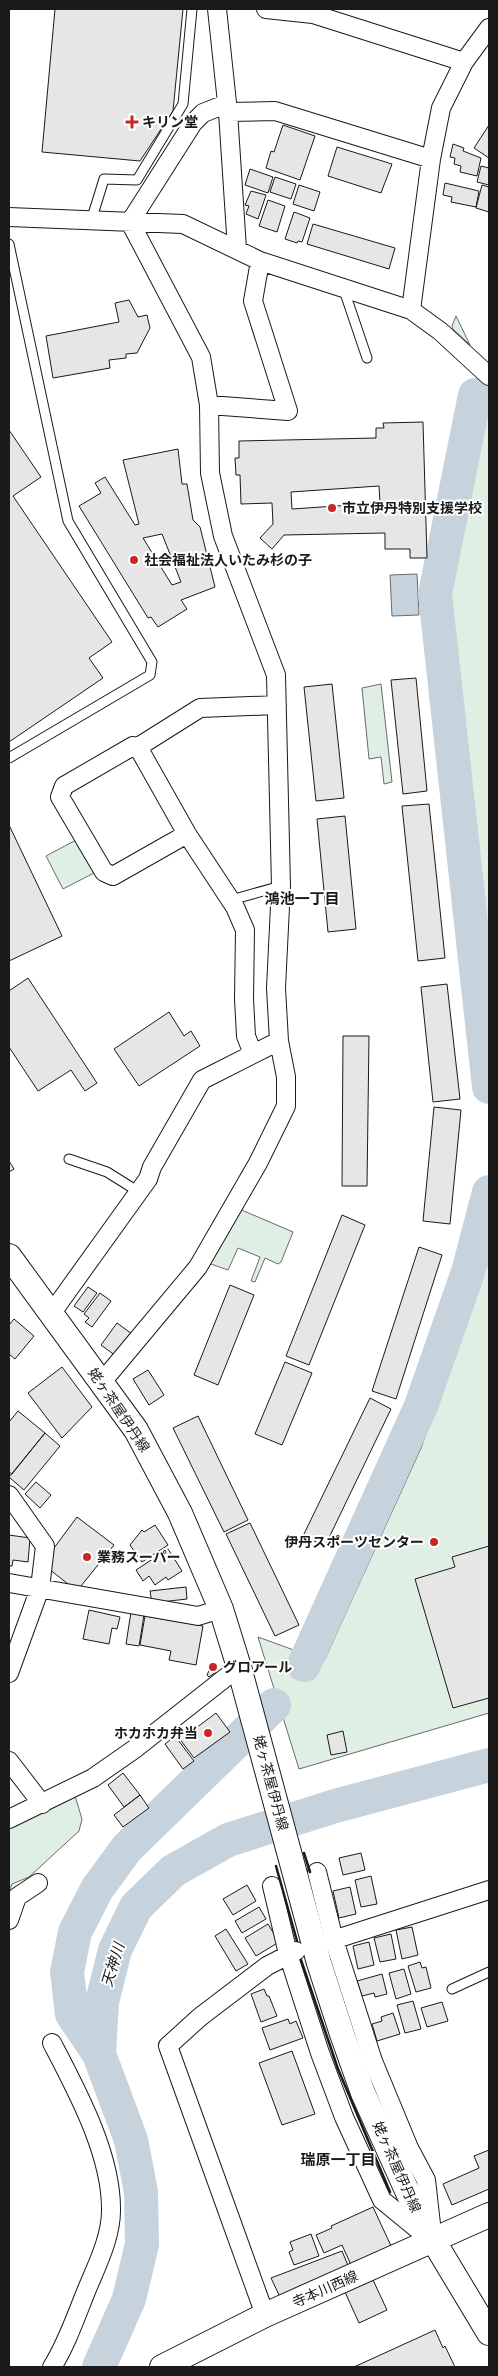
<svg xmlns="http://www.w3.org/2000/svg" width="498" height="2376" viewBox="0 0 498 2376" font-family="'DejaVu Sans','Noto Sans JP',sans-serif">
	<rect width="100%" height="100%" fill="#fff"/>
	<!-- green -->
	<path fill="#e0efe3" stroke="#6a6a6a" d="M456,316L470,345L453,329L452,326Z
		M489,398V948L450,594Z
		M381,684L392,782L384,784L381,757L369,759L362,688Z
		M76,840L94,873L63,889L46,856Z
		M237,1208L293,1232L281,1262L278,1264L265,1258L255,1282L251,1281L260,1257L238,1248L228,1270L208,1263Z
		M489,1259V1713L299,1769L258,1637L324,1661L421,1448Z
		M75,1796L82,1819L79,1831L29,1877L12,1884L9,1892V1825Z"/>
	<!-- water -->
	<path fill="#c6d2dc" stroke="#6a6a6a" d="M417,574L419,615L392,616L390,575Z"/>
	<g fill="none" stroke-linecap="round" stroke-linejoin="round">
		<!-- river -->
		<path stroke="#c6d2dc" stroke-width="34" d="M475,395L435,594L489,1087
			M304,1665L421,1406L468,1272L489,1192
			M99,2054L72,2014L67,1972L75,1932L97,1889L127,1848L274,1705
			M99,2367L129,2299L142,2244L141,2192L131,2140L99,2054L102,2002L115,1950L136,1907L173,1871L228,1840L335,1806L489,1765"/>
	</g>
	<!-- building -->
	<path fill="#e6e6e6" stroke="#1a1a1a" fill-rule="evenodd" d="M55,9H183L173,111L140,161L42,152Z
		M283,125L315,136L300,180L266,168L271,151L274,152Z
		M489,125V158L474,148Z
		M453,144L464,148L463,151L481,158L477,176L460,172L461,166L454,164L455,158L450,157Z
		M337,147L392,164L381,193L328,176Z
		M481,166L489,168V185L477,182Z
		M250,169L273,177L268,193L245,185Z
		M275,177L296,184L291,199L270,192Z
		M445,183L479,191L476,207L451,202L452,197L443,195Z
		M299,185L320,192L314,211L293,204Z
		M482,185L489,187V212L476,208Z
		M251,191L266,195L258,219L246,214L249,206L245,205Z
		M268,200L285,206L277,232L259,226Z
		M294,212L310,218L302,242L298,241L297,243L285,239Z
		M313,224L395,248L389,269L307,244Z
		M129,300L138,317L147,315L150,328L137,353L126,354V358L109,360L110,368L53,378L46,336L119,322L115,303Z
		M423,422L427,558H410V549H385V533L284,535L272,549L260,538L273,524L272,503L241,504L240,475H236L235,458H239V441L376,438V428H384L383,423ZM379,486L380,503L292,509L291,492Z
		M9,430L41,477L13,496L112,642L89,658L103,678L9,742Z
		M178,449L182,484H187L193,520L200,527L215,587L181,600L187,609L158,627L151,617L148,618L79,506L101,493L95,483L105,477L135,525L139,524L123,460ZM162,534L181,582L172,585L143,538Z
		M416,678L427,791L403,794L391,680Z
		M332,684L344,798L316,801L304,687Z
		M429,804L445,958L418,961L402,806Z
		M345,816L356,929L328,932L317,819Z
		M9,825L62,936L9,961Z
		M28,978L97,1083L85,1091L71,1070L38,1091L9,1047V991Z
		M447,984L460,1099L433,1102L421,987Z
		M169,1012L184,1036L191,1031L200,1046L139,1086L114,1049Z
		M343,1036H369L367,1186H342Z
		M434,1107L461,1110L450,1224L423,1221Z
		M9,1161L14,1169L9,1172Z
		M342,1215L365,1225L309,1365L286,1356Z
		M419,1247L442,1255L396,1399L372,1391Z
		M230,1285L254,1295L218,1385L194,1375Z
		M88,1287L97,1293L83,1312L74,1306Z
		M100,1293L111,1301L92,1327L85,1322L89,1318L84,1314Z
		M14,1319L34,1336L15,1359L9,1354V1325Z
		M117,1323L132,1334L116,1356L101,1345Z
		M285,1362L312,1373L282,1445L255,1434Z
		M62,1367L92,1407L62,1438L28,1393Z
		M148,1370L164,1395L149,1405L133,1379Z
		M370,1398L391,1409L325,1546L303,1536Z
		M18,1411L45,1433L12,1474L9,1472V1422Z
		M198,1416L248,1520L224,1532L173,1428Z
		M45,1433L60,1446L24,1490L9,1477Z
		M36,1482L51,1495L40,1508L25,1494Z
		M77,1517L114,1545L77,1591L49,1569L54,1548Z
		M250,1523L299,1625L275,1636L226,1534Z
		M155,1525L168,1545L142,1562L130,1545L142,1530L144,1532Z
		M9,1535L30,1538L28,1562L13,1560L12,1566H9Z
		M489,1546V1698L453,1708L415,1579L455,1567L452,1557Z
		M168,1549L182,1571L168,1580L166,1577L155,1585L149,1576L143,1581L136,1570Z
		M186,1587L187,1599L152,1603L150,1591Z
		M89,1610L120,1617L117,1629L112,1628L109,1644L83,1639Z
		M131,1612L144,1615L139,1646L126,1644Z
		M145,1616L203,1626L196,1665L169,1660L171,1651L140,1645Z
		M213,1662L216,1672L209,1677L207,1675Z
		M216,1713L230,1732L194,1758L176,1734L184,1728L188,1734Z
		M343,1731L347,1752L331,1755L327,1735Z
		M175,1736L194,1761L183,1769L165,1744Z
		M123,1773L140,1795L124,1807L108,1785Z
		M140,1795L149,1808L123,1827L114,1815Z
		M361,1853L365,1870L343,1875L339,1858Z
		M371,1876L377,1904L361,1907L355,1880Z
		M247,1885L256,1901L233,1915L223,1899Z
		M350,1887L356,1914L339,1918L333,1891Z
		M259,1907L266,1919L242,1933L235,1921Z
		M268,1924L279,1942L256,1956L245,1938Z
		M412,1927L418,1955L402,1959L396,1930Z
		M226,1929L248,1964L236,1971L215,1936Z
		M391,1934L396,1959L380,1962L374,1938Z
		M369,1942L374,1965L358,1969L353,1946Z
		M420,1962L422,1968L426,1967L431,1988L416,1992L408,1966Z
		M404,1969L411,1994L396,1999L389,1973Z
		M382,1974L387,1994L375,1997L374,1993L362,1996L357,1981Z
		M264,1989L267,1996H269L277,2016L261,2022L251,1994Z
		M413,2001L421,2029L405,2033L397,2005Z
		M442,2002L448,2021L427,2027L421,2008Z
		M393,2013L400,2034L377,2041L372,2024L382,2021L381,2017Z
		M288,2019L290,2024L296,2021L303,2038L270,2050L262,2028Z
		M292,2051L315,2114L282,2125L259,2063Z
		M489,2150V2189L452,2205L443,2184L479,2168L474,2156Z
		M373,2207L392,2248L352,2267L342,2245L324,2253L316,2235L332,2228L331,2226Z
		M311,2234L319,2256L294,2265L289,2252L293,2250L290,2242Z
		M342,2251L349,2268L280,2297L271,2278Z
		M373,2280L387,2310L359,2323L345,2292Z
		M435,2330L443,2348L445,2346L455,2367H354Z"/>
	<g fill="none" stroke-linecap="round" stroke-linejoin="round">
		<defs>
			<path id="lane" d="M91,221L104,179L137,180L183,104L192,9
				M9,244L68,521L152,662L150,675L9,758
				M347,289L346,296L367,358
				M231,900L281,886
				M69,1159L107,1172L139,1192
				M452,1989L489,1972"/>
			<path id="street" d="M217,9L228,112L237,249
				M464,62L489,28
				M228,112L275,111L431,159L441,108L464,62L313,14L266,9
				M431,159L411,310L440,331L489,376
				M9,217L183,224L260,261L411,310
				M209,405L288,411L253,301L260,261
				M138,747L133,746L64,786L60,797L104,872L113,876L187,834
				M253,1054L246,1036L244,999L245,930L235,907L187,834L138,747L200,708L277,705
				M51,1314L148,1179L152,1167L202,1080L279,1041L276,988L281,886L276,675L223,536L210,473L209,405L201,357L130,222L193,123L203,113L226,104
				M102,1382L198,1267L258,1163L286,1106V1077L279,1041
				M9,1495L45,1546L40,1588L9,1673
				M9,1583L198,1616L221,1609
				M9,1761L42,1804
				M9,1819L93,1778L136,1748L239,1667
				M317,1872L334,1940L373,2061L409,2148L426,2180L432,2233
				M272,1886L288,1954L320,2053L344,2117L382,2200L426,2236
				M9,1920L17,1897L38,1883
				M330,1941L489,1890
				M265,2315L168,2046L200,2017L267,1966L296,1951
				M52,2367C66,2345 75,2319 85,2294C95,2269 111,2239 111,2211C112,2155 77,2091 52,2043"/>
			<path id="secondary" d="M9,1256L136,1430L180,1513L221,1609L239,1667L319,1963L342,2034L363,2093L418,2215L489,2333
				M162,2367L265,2315L489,2215"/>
		</defs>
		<!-- lane casing -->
		<use href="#lane" stroke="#1a1a1a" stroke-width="11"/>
		<!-- street casing -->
		<use href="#street" stroke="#1a1a1a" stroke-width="20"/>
		<!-- secondary casing -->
		<use href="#secondary" stroke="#1a1a1a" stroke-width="26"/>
		<!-- lane -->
		<use href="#lane" stroke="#fff" stroke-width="9"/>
		<!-- street -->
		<use href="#street" stroke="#fff" stroke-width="18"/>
		<!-- secondary -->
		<use href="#secondary" stroke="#fff" stroke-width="24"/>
		<!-- wall -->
		<path stroke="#1a1a1a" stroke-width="2.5" d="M304,1853L310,1872
			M276,1866L297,1941
			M301,1960L338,2069L390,2192"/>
	</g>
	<!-- markers -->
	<g fill="#c62828" stroke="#fff" stroke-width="2">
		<path d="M129.5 114.5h5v5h5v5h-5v5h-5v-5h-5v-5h5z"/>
		<circle cx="332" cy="508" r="5"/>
		<circle cx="134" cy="560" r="5"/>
		<circle cx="434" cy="1542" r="5"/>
		<circle cx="87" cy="1557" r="5"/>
		<circle cx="213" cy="1667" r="5"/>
		<circle cx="208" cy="1733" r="5"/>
	</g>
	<g text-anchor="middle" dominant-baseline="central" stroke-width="4" stroke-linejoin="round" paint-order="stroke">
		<!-- poi labels -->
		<g font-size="14" font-weight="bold" fill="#1a1a1a" stroke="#fff" text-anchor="start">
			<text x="142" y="122">キリン堂</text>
			<text x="342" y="508">市立伊丹特別支援学校</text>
			<text x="144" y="560">社会福祉法人いたみ杉の子</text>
			<text x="424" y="1542" text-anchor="end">伊丹スポーツセンター</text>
			<text x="97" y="1557">業務スーパー</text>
			<text x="223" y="1667">グロアール</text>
			<text x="198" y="1733" text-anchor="end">ホカホカ弁当</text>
		</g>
		<!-- street labels -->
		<g font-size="14" fill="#1a1a1a" stroke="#fff">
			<text transform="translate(119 1410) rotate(56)">姥ヶ茶屋伊丹線</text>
			<text transform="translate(271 1783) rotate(75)">姥ヶ茶屋伊丹線</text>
			<text transform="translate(397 2167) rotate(66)">姥ヶ茶屋伊丹線</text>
			<text transform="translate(325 2289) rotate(-24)">寺本川西線</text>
		</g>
		<!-- neighbourhood labels -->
		<g font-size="15" font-weight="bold" fill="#1a1a1a" stroke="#fff">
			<text x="302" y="899">鴻池一丁目</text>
			<text x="338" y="2160">瑞原一丁目</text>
		</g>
		<!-- water labels -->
		<g font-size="15" font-style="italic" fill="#1a1a1a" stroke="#fff">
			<text transform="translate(113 1965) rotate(-73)">天神川</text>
		</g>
	</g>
	<!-- border -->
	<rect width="498" height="2376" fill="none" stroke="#1a1a1a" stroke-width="20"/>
</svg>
